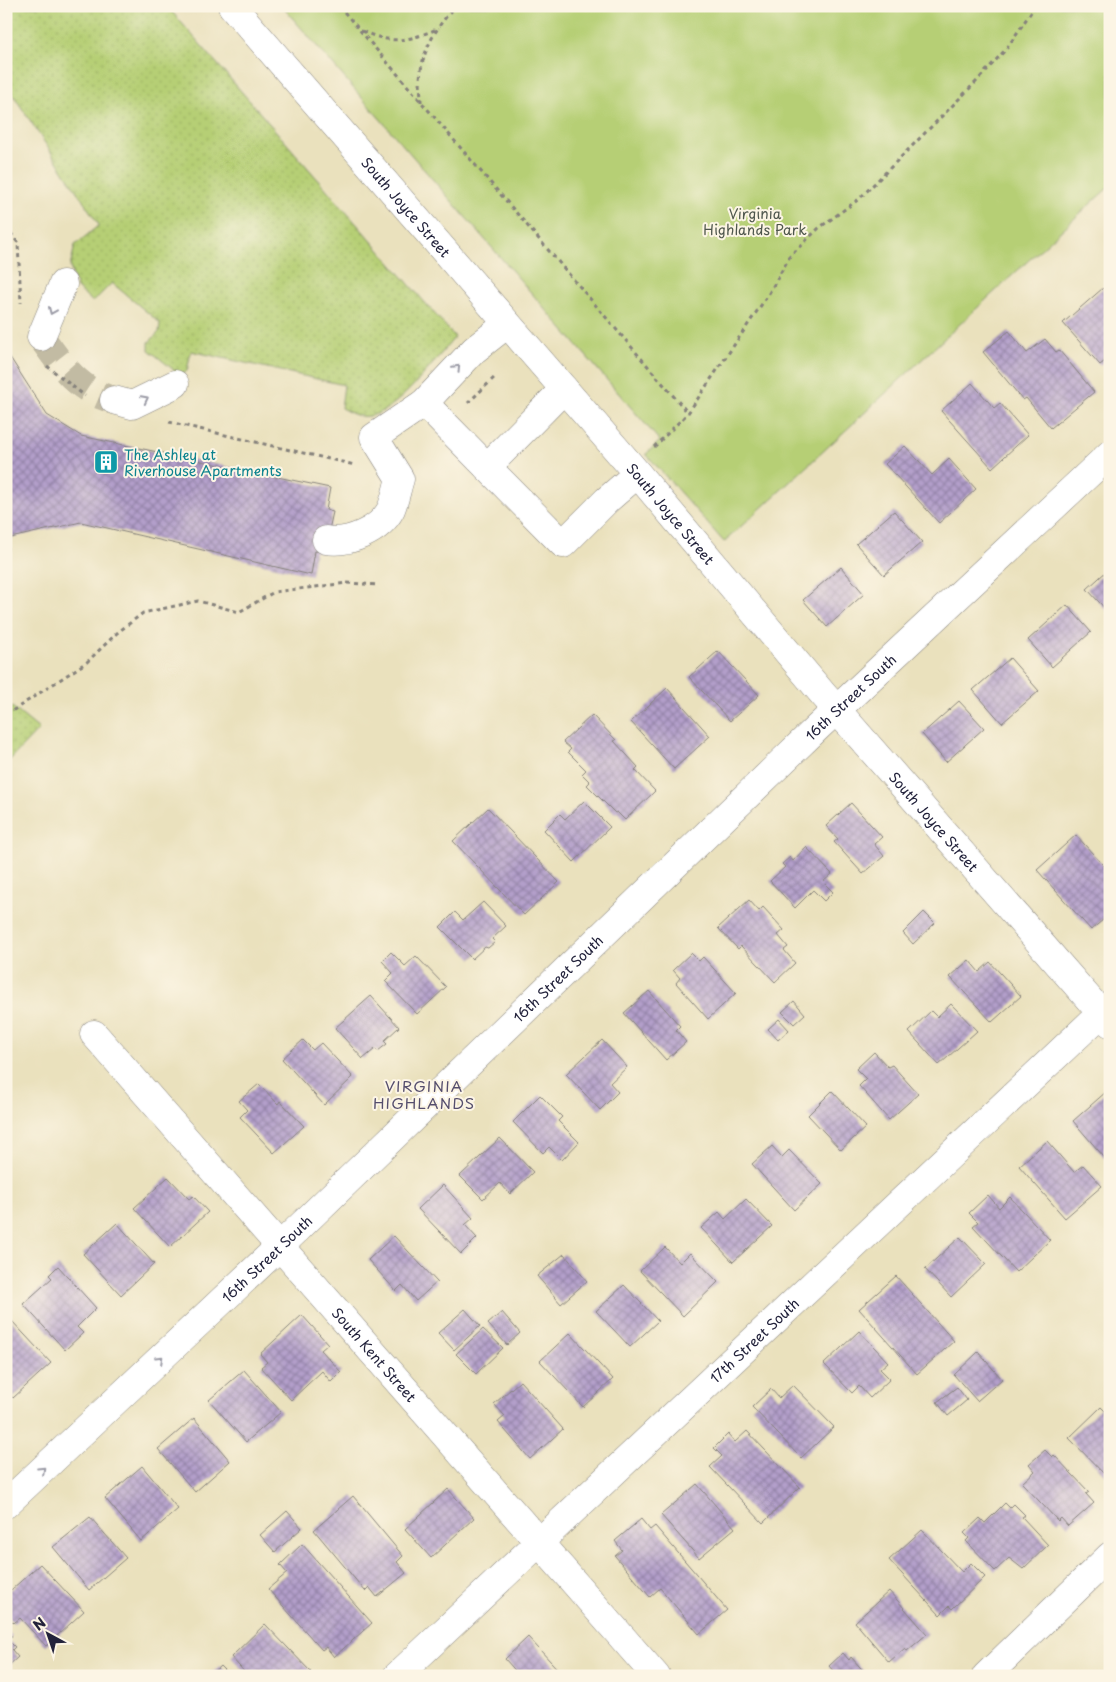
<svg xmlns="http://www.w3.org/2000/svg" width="1116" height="1682" viewBox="0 0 1116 1682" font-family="'Playpen Sans',sans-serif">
	<defs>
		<pattern id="grass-dots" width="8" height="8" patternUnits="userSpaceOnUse" patternTransform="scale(1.25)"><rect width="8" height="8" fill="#b6cf75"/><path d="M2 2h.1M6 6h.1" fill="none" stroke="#9cb166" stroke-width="1.8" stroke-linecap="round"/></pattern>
		<pattern id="building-cross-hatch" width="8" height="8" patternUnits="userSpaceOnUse" patternTransform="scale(1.25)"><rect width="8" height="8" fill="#b39fca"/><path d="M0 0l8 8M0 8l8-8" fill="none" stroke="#9181a5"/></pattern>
	</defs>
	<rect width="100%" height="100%" fill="#fcf5e5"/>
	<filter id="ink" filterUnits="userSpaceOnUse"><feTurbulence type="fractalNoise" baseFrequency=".02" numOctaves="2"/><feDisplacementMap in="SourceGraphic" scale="10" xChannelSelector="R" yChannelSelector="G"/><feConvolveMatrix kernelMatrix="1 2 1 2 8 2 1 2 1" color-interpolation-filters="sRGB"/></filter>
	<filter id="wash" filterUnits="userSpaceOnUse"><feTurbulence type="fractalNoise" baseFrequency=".0096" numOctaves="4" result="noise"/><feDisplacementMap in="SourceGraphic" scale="20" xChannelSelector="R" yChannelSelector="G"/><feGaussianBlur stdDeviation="1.12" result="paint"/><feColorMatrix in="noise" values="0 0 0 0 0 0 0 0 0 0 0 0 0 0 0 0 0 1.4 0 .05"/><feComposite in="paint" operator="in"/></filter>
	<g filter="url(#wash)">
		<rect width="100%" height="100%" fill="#eae1bd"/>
		<!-- grass -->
		<path fill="url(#grass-dots)" stroke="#6c7858" d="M6,6H167L455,337C436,359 398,411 370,416C359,418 351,413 341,408L344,385L191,351L187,371L180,375L149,350V342L159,332L160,323L112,283L93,302L77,288L70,267L75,245L99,225L6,84Z
			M6,702L39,729L6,764Z"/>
		<!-- park -->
		<path fill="#b6cf75" stroke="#6c7858" d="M282,6H1110V186C980,303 854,425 724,542L646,454L660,441Z"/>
		<g id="blocks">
			<!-- building -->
			<path fill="url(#building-cross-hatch)" d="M1103,288L1110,296V357L1100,365L1063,323Z
				M1009,331L1027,353L1045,339L1056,352L1059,350L1094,392L1051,428L1026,398L1023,400L983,352Z
				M6,351L47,415L81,436L330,488L326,510L333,512L324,552L315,551L311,575L81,522L6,539Z
				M972,383L994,408L1000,403L1028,435L992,468L941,411Z
				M905,446L932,475L949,459L976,489L939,523L885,464Z
				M894,511L922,542L884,575L856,544Z
				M841,567L864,594L827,627L803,600Z
				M1110,568V614L1087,589Z
				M1067,605L1091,632L1052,667L1028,640Z
				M718,651L759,695L730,721L689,677Z
				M1010,658L1039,691L1002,723L973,690Z
				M667,688L710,736L674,769L631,722Z
				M959,701L984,728L946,762L922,734Z
				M592,715L616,740L614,741L638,767L635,770L655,791L625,820L617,812L615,813L587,785L590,782L582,774L586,770L568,752L571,749L563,742Z
				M584,801L610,827L574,862L544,830L560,814L565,819Z
				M851,803L882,837L874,844L884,856L863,874L834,842L838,839L826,826Z
				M488,808L559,882L524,915L453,841Z
				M1076,835L1110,873V914L1091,930L1037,870Z
				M806,847L832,874L823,882L833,892L824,901L813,890L795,908L770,881L785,867L782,864L790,857L793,861Z
				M749,900L759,911L763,907L784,930L778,935L788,947L784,950L795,963L775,982L741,946L738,949L718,928Z
				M483,902L506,926L492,939L495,942L488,948L485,947L472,959L440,927L455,912L463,920Z
				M924,912L935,923L913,944L903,933Z
				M391,952L405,966L416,956L446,987L417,1014L385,981L393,973L382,961Z
				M691,953L699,961L703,957L736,993L708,1019L676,983L680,978L673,970Z
				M969,960L979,972L990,962L1021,996L992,1022L950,977Z
				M649,991L680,1026L676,1030L686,1042L666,1060L624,1013Z
				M371,996L399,1027L384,1041L387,1044L378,1051L375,1049L363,1059L335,1028Z
				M794,1001L805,1014L794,1024L782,1012Z
				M951,1004L977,1031L939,1065L909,1032L931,1011L937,1017Z
				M779,1019L789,1030L778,1040L768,1029Z
				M303,1040L313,1050L321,1043L353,1077L324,1105L282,1059Z
				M602,1040L627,1067L610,1083L618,1092L600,1110L566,1074Z
				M874,1052L888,1067L892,1065L918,1094L889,1120L859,1086L866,1079L856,1069Z
				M259,1084L278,1104L280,1101L304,1126L274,1153L240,1117L247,1110L239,1101Z
				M832,1091L866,1127L841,1150L808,1115Z
				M1107,1091L1110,1094V1164L1073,1121Z
				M540,1095L562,1117L558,1121L579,1142L562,1160L549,1147L543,1153L513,1122Z
				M500,1138L533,1172L510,1194L500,1183L483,1199L460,1176Z
				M1047,1141L1074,1172L1083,1165L1102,1186L1065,1218L1019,1166Z
				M772,1146L782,1157L789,1150L822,1184L794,1210L752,1164Z
				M168,1177L189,1199L193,1196L208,1212L170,1247L134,1208Z
				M443,1185L473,1218L465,1225L477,1238L461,1254L418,1209Z
				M988,1195L999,1208L1010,1197L1050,1240L1016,1272L973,1226L978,1222L969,1213Z
				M746,1199L772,1226L733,1262L701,1228L719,1212L725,1219Z
				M117,1223L154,1264L121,1295L83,1254Z
				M394,1236L437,1282L416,1301L402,1285L396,1291L368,1260Z
				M960,1237L986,1264L951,1297L925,1269Z
				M665,1247L680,1263L690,1253L718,1282L683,1316L640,1271Z
				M564,1254L587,1281L561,1304L537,1276Z
				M58,1266L96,1308L77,1327L83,1333L65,1350L23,1304L52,1278L49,1275Z
				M896,1276L954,1341L917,1374L859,1309Z
				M624,1285L658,1321L630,1347L596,1311Z
				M465,1309L480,1326L454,1350L438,1333Z
				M502,1312L520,1333L507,1345L488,1324Z
				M302,1315L328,1344L321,1350L341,1372L331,1382L322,1371L291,1400L261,1367L267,1362L260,1354Z
				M11,1320L51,1363L13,1398L6,1391V1325Z
				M483,1329L503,1348L476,1374L456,1354Z
				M859,1331L888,1362L880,1369L890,1379L870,1398L859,1386L852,1393L824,1364Z
				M570,1333L613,1379L583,1407L540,1361Z
				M978,1352L1002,1379L977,1401L954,1375Z
				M244,1370L281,1412L246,1442L209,1400Z
				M520,1381L563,1429L530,1459L498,1422L505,1416L494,1404Z
				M793,1385L834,1427L801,1458L752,1407L771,1389L779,1398Z
				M957,1387L967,1400L948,1416L937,1402Z
				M1101,1407L1110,1416V1480L1069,1438Z
				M194,1418L230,1461L195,1492L158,1449Z
				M747,1431L800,1487L763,1523L710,1467L722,1456L714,1448L728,1434L735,1442Z
				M1045,1450L1052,1457L1054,1455L1089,1492L1086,1494L1094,1503L1068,1526L1061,1518L1058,1521L1022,1483L1035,1471L1029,1464Z
				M142,1466L178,1509L141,1541L105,1498Z
				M697,1484L735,1528L699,1558L661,1515Z
				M448,1489L474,1518L431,1558L405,1529Z
				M353,1496L403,1556L397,1562L406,1573L377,1597L369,1587L365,1591L314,1530Z
				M1005,1503L1010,1508L1014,1504L1025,1515L1022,1517L1048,1545L1023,1569L1009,1558L995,1571L966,1541L969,1538L964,1533L980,1518L985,1523Z
				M287,1511L302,1528L275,1552L260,1535Z
				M90,1517L126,1558L89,1590L53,1547Z
				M641,1519L650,1530L655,1526L727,1610L699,1634L660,1588L650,1597L615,1556L622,1550L615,1541Z
				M922,1530L962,1572L971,1563L985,1577L952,1609L949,1606L940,1615L889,1560Z
				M302,1544L372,1623L334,1657L326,1647L322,1650L268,1589L287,1573L280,1565Z
				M40,1564L84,1611L46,1646L20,1618L14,1623L6,1615V1587L8,1586L11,1590Z
				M889,1591L927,1634L907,1651L905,1648L889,1662L855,1622Z
				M265,1624L311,1672L308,1676H248L231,1657Z
				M6,1630L12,1636L7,1639L15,1647L12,1650L18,1657L6,1668Z
				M528,1637L563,1675L562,1676H520L505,1659Z
				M843,1653L849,1660L851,1657L868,1676H832L835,1673L829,1666Z
				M220,1666L230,1676H209Z"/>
		</g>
	</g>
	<g filter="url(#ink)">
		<use href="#blocks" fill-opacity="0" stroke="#86827c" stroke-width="1"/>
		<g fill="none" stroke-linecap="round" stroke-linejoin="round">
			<!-- minor-tunnel -->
			<path stroke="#c2bba3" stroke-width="28" stroke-dasharray="28 14" stroke-linecap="butt" d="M41,337C62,366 78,391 114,400"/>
			<defs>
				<g id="minor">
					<path id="s1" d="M232,6L631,466L822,693L1110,1023"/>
					<path d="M41,337L63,284"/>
					<path d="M114,400L132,405L175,384"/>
					<path d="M424,403L563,544L607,500L637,474"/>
					<path d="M487,467L564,389"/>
					<path d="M326,540C348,544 380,531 391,509C395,500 397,488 400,479L374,437L424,403L474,350L507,324"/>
					<path id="s2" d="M94,1034L656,1676"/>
					<path id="s3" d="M6,1504L280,1246L818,727L1110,454"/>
					<path id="s4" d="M397,1676L1110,1005"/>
					<path d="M986,1676L1110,1556"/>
				</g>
			</defs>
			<!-- minor casing -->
			<use href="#minor" stroke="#86827c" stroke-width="29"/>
			<!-- path -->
			<path stroke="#86827c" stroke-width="3" stroke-dasharray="4 4" stroke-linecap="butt" d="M339,6L688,413
				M362,31C393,45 409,41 439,28
				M421,102C421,92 419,80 421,70C424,48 440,20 457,6
				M6,226L18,243L21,303
				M47,366L85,396
				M468,403L496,376
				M169,422L355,465
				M654,447L688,413L768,295L790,256L819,228L859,199L976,82L1007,48L1035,6
				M6,575L7,539
				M6,715L87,662L117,633L143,613L198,601L239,612L274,592L347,583L377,585"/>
			<!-- minor -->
			<use href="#minor" stroke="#fff" stroke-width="28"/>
		</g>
		<!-- one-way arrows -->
		<defs><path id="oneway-chevron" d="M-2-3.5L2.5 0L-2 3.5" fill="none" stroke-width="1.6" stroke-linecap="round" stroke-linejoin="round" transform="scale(1.25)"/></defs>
		<g stroke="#9c9ca7">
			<use href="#oneway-chevron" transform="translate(52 311) rotate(113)"/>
			<use href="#oneway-chevron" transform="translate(457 368) rotate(-47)"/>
			<use href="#oneway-chevron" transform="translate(145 399) rotate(-27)"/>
			<use href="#oneway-chevron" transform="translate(160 1359) rotate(-43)"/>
			<use href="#oneway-chevron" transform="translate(42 1470) rotate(-43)"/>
		</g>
	</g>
	<!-- icons -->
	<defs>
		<symbol id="building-square" viewBox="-11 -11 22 22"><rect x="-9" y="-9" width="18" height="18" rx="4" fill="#0f9aa8" stroke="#fcf5e5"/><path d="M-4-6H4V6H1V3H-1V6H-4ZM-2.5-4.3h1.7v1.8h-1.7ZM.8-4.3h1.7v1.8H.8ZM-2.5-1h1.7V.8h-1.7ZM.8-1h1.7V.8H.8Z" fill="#fff"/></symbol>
	</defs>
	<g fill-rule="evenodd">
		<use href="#building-square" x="92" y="448" width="28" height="28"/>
	</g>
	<g text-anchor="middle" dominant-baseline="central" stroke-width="4" stroke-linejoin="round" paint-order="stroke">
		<!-- street labels -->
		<g font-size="14" fill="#22223b" stroke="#fcf5e5">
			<text stroke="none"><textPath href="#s1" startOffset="266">South Joyce Street</textPath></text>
			<text stroke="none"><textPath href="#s1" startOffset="671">South Joyce Street</textPath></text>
			<text stroke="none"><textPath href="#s3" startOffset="1168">16th Street South</textPath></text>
			<text stroke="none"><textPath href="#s1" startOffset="1076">South Joyce Street</textPath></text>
			<text stroke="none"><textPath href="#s3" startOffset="762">16th Street South</textPath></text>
			<text stroke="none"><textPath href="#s3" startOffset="358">16th Street South</textPath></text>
			<text stroke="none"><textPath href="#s4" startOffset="490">17th Street South</textPath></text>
			<text stroke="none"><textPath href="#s2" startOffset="426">South Kent Street</textPath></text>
		</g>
		<!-- park labels -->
		<g font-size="14" fill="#4e564c" stroke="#fcf5e5">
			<text x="755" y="213">Virginia<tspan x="755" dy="16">Highlands Park</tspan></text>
		</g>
		<!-- culture labels -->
		<g font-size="14" fill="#0d838f" stroke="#fcf5e5" text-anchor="start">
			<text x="124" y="454">The Ashley at<tspan x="124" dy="16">Riverhouse Apartments</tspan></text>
		</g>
		<!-- neighbourhood labels -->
		<g font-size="15" letter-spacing="1" fill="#554e6d" stroke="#fcf5e5">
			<text x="424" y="1085">VIRGINIA<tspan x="424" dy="17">HIGHLANDS</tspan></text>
		</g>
	</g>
	<!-- margin -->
	<rect width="1116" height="1682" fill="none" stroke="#fcf5e5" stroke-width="25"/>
	<!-- north arrow -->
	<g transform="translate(48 1634) rotate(320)" stroke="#fcf5e5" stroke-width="4" paint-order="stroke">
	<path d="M0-4L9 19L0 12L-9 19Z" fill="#22223b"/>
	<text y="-8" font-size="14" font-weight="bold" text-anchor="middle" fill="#22223b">N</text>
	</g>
</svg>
